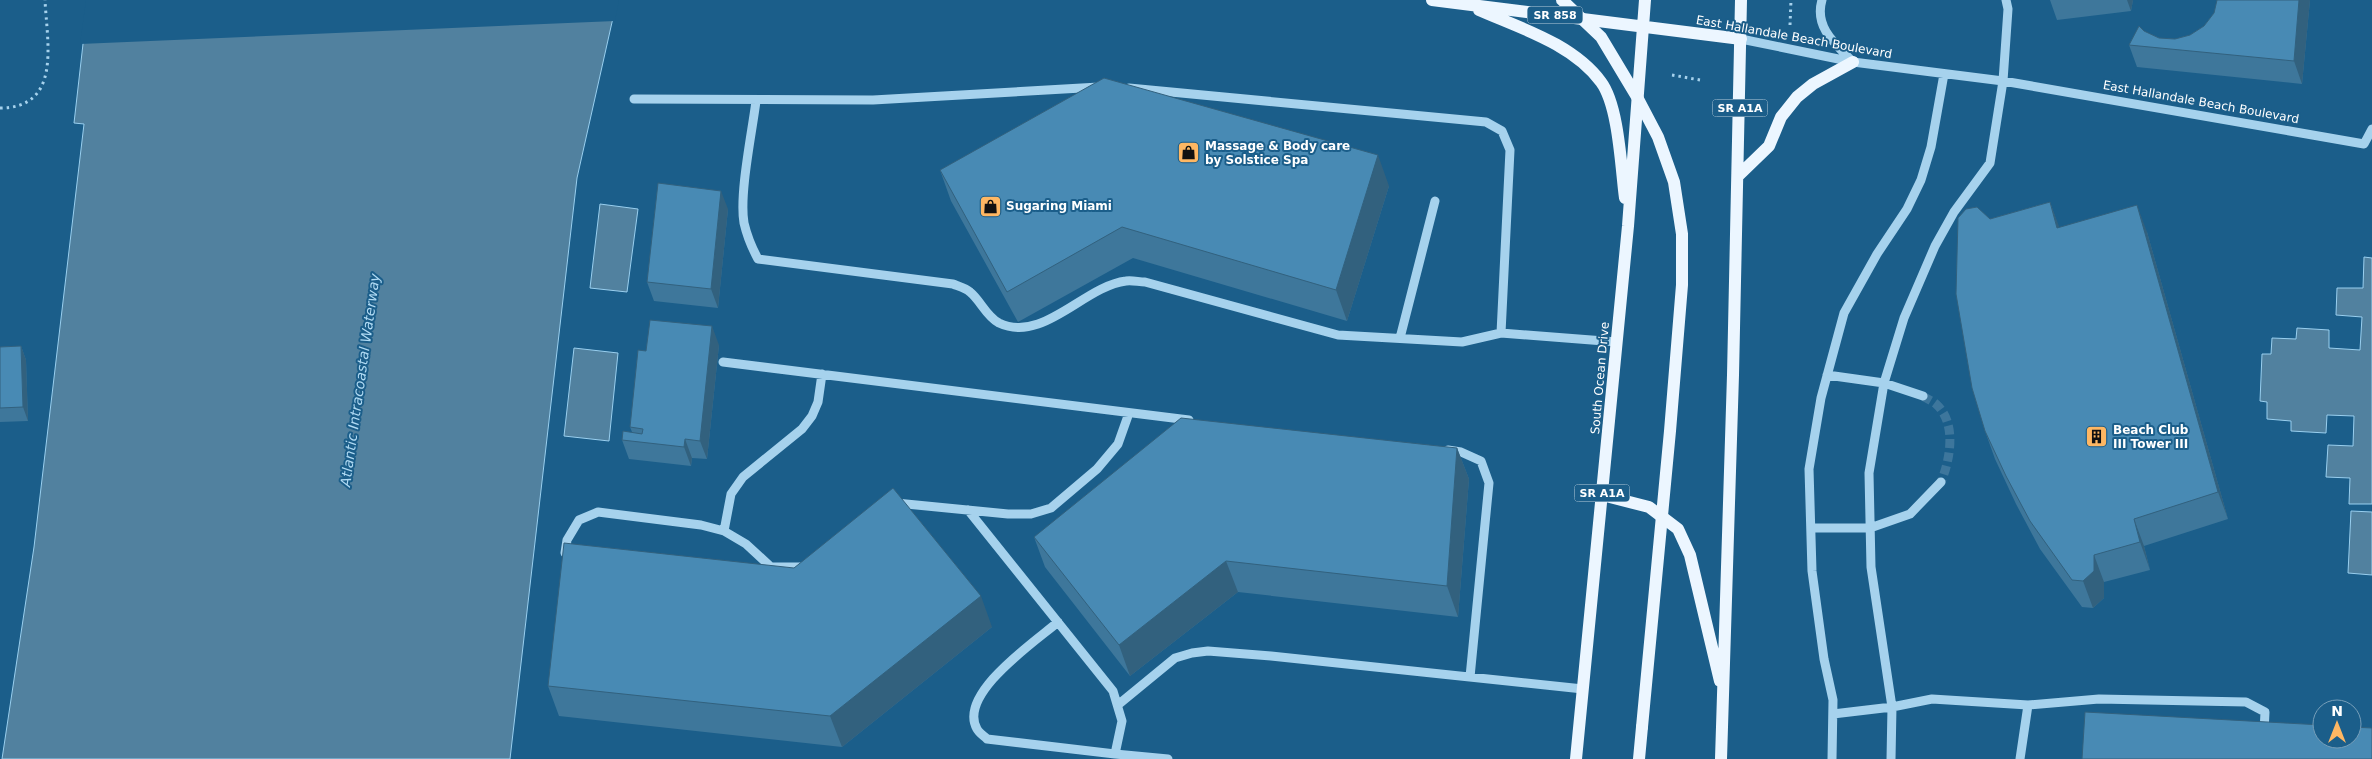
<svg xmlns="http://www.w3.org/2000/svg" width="2372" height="759" viewBox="0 0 2372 759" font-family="'DejaVu Sans',sans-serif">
	<rect width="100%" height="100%" fill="#1b5e8a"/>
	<!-- water -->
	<path fill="#51819f" stroke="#99cfef" d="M88,0H617L577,178L510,759H2L34,547L84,124L74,123Z
		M600,204L638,209L627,292L590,288Z
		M2364,257L2372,258V504H2349L2350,478L2326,477L2328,445L2353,446L2354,416L2327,415L2326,433L2291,431V421L2267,419V402L2260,401L2262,354H2271L2272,338L2296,339L2297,328L2329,330V348L2360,350L2362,317L2336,315L2337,288H2363Z
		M574,348L618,353L609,441L564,436Z
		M2351,511L2372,512V575L2348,573Z"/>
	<!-- pier -->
	<path fill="#1b5e8a" d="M86,0H619L615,21L80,44Z"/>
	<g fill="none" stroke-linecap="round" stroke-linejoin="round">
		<!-- minor-tunnel -->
		<path stroke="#3d769c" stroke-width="9" stroke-dasharray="9 4.5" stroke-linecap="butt" d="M1923,396C1927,399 1933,401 1937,405C1957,424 1950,460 1941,482"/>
		<!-- path -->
		<path stroke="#a6d2ed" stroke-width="3" stroke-dasharray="2.5 4" stroke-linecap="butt" d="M1790,25L1791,0
			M1672,75L1700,80
			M0,108C62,108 47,43 45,0"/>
		<!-- minor -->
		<path stroke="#a6d2ed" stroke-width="9" d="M1822,0C1814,27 1835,44 1853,62
			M1741,39L1853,62L2003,81L2364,144L2372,129
			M1129,88L1486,122L1502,131L1510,150L1501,333L1617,342
			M634,99L873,100L1099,87
			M756,101C752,133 739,194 744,223C747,236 752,248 758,259L953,284C958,286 966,288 970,292C981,301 986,316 999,323C1043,344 1084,286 1126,281C1132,280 1139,282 1145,282L1338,335L1462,342L1501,333
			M1400,338L1435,201
			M723,362L1189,420
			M1827,375L1884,383L1923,396
			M1448,450L1461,452L1481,461L1489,483L1470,677
			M896,503L1008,514H1031L1051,508L1097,469L1118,444L1129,413
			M968,510L1113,691L1122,721L1115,754L1168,759
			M1811,528H1870L1910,514L1941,482
			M724,531L731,494L743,477L802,429L812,416L818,402L822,374
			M565,553L567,540L579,520L598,512L701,525L724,531L746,544L771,567H806
			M1058,622C1036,641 957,694 977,729C979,733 984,736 987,739L1115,754
			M1119,704L1175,658L1192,653L1208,651L1271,656L1583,689
			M1833,714L1892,707L1932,699L2028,705L2099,699L2246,702L2265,712L2264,732
			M1832,759L1833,700L1824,659L1812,571L1809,469L1821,398L1844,313L1877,254L1907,209L1921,180L1931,147L1944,74
			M1891,759L1892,707L1871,567L1869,473L1884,383L1904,318L1935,246L1954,212L1990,163L2003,81L2008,9L2006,0
			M2020,759L2028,705"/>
		<!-- major -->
		<path stroke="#ecf6ff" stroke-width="12" d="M1432,0L1741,39
			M1479,10C1520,28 1573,44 1601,82C1619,106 1621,169 1625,198
			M1738,176L1769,146L1781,117L1797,97L1813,84L1853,62
			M1602,495L1649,507L1678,529L1690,555L1720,681
			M1576,759L1628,226L1645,0
			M1639,759L1642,727
			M1721,759L1733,375L1741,0"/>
		<!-- major-bridge -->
		<path stroke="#ecf6ff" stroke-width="12" d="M1562,0L1601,37L1637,97L1658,137L1674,182L1682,234V285L1670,431L1642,727"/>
	</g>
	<!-- wall -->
	<path fill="#3e779b" d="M2050,0H2133L2131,11L2057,20Z
		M2310,0L2302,84L2137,67L2129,45L2144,31L2159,38L2175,39L2190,35L2204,26L2214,13Z
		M940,170L1389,186L1347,321L1133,258L1018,322L951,201Z
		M2050,202L2059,228L2147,232L2228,519L2144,546L2150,570L2104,582V598L2093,608L2082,607L2040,549L2016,504L1995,459L1985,431L1990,219Z
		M728,209L718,308L654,301L647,282Z
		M719,345L707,459L692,458L691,466L629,459L622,440L632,432L630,427L646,351Z
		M21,346L26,360L28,421L0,422V347Z
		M1457,448L1469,479L1458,617L1238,592L1130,676L1045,567L1034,537Z
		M992,627L842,747L559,716L548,686Z"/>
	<!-- shaded-wall -->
	<path fill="#32617e" d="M2127,0H2133L2131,11Z
		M2299,0H2310L2302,84L2294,61Z
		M1378,155L1389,186L1347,321L1336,290Z
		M721,191L728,209L718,308L711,289Z
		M2050,202L2060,229L2057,228Z
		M2137,205L2147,232L2228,519L2218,492Z
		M712,326L719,345L707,459L700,441Z
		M21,346L26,360L28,421L23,407Z
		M685,439L692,458L691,466L684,447Z
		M1457,448L1469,479L1458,617L1447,586Z
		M2134,519L2144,546L2150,570L2140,542Z
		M2094,555L2104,582V598L2093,608L2083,581Z
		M1226,561L1238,592L1130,676L1119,645Z
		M981,596L992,627L842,747L830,716Z"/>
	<!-- building -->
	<path fill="#488ab4" stroke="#32617e" d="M2217,0H2299L2294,61L2129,45L2139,26L2144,31L2159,38L2175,39L2190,35L2204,26L2214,13Z
		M1104,78L1378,155L1336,290L1122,227L1007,292L940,170Z
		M658,183L721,191L711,289L647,282Z
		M2050,202L2057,228L2137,205L2218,492L2134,519L2140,542L2094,555V571L2083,581L2072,580L2030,521L2006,476L1985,431L1972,388L1956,294L1958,218L1966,209L1977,207L1990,219Z
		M650,320L712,326L700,441L685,439L684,447L622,440L623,431L642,434L643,429L630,427L638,350L646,351Z
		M21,346L23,407L0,408V347Z
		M1181,418L1457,448L1447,586L1226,561L1119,645L1034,537Z
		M893,488L981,596L830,716L548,686L564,543L794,568Z
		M2085,712L2322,725V739H2352V727L2372,728V759H2082Z"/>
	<!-- icons -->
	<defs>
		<symbol id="shop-square" viewBox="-11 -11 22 22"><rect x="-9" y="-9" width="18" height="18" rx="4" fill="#feb763" stroke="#1b5e8a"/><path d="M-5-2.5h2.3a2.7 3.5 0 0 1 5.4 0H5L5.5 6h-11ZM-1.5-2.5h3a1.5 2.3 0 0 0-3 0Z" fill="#111"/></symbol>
		<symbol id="building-square" viewBox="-11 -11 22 22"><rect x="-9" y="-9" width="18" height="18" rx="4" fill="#feb763" stroke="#1b5e8a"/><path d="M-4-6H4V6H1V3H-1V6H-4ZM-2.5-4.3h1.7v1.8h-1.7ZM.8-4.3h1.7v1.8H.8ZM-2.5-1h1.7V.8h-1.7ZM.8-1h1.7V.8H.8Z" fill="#111"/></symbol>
	</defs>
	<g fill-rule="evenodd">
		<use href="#shop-square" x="1176" y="140" width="25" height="25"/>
		<use href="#shop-square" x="978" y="194" width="25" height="25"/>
		<use href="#building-square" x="2084" y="424" width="25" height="25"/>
	</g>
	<g text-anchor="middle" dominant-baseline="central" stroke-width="4" stroke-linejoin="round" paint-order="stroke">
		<!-- shield labels -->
		<g fill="#1b5e8a" stroke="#bbcfdc" stroke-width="1">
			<rect x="1527.5" y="6.5" width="55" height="17" rx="4"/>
			<rect x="1712.5" y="99.5" width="55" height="17" rx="4"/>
			<rect x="1574.5" y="484.5" width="55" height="17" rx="4"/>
		</g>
		<g font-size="11" font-weight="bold" fill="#fff">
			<text x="1555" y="15">SR 858</text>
			<text x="1740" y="108">SR A1A</text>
			<text x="1602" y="493">SR A1A</text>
		</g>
		<!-- street labels -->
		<g font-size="12" fill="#fff" stroke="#1b5e8a">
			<text transform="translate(1794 37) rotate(10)">East Hallandale Beach Boulevard</text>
			<text transform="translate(2201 102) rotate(10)">East Hallandale Beach Boulevard</text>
			<text transform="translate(1600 378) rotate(-85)">South Ocean Drive</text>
		</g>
		<!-- poi labels -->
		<g font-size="12" font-weight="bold" fill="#fff" stroke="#1b5e8a" text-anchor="start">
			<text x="1205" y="146">Massage &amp; Body care<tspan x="1205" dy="14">by Solstice Spa</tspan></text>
			<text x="1006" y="206">Sugaring Miami</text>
			<text x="2113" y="430">Beach Club<tspan x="2113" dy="14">III Tower III</tspan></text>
		</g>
		<!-- water labels -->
		<g font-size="14" font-style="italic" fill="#b1dbf4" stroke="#1b5e8a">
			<text transform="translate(360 380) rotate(-82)">Atlantic Intracoastal Waterway</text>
		</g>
	</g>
	<!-- north arrow -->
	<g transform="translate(2337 724)"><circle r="24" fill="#1b5e8a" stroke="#769eb9"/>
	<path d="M0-4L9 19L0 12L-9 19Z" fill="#feb763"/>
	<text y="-8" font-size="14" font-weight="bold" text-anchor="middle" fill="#ffffff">N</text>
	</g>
</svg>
